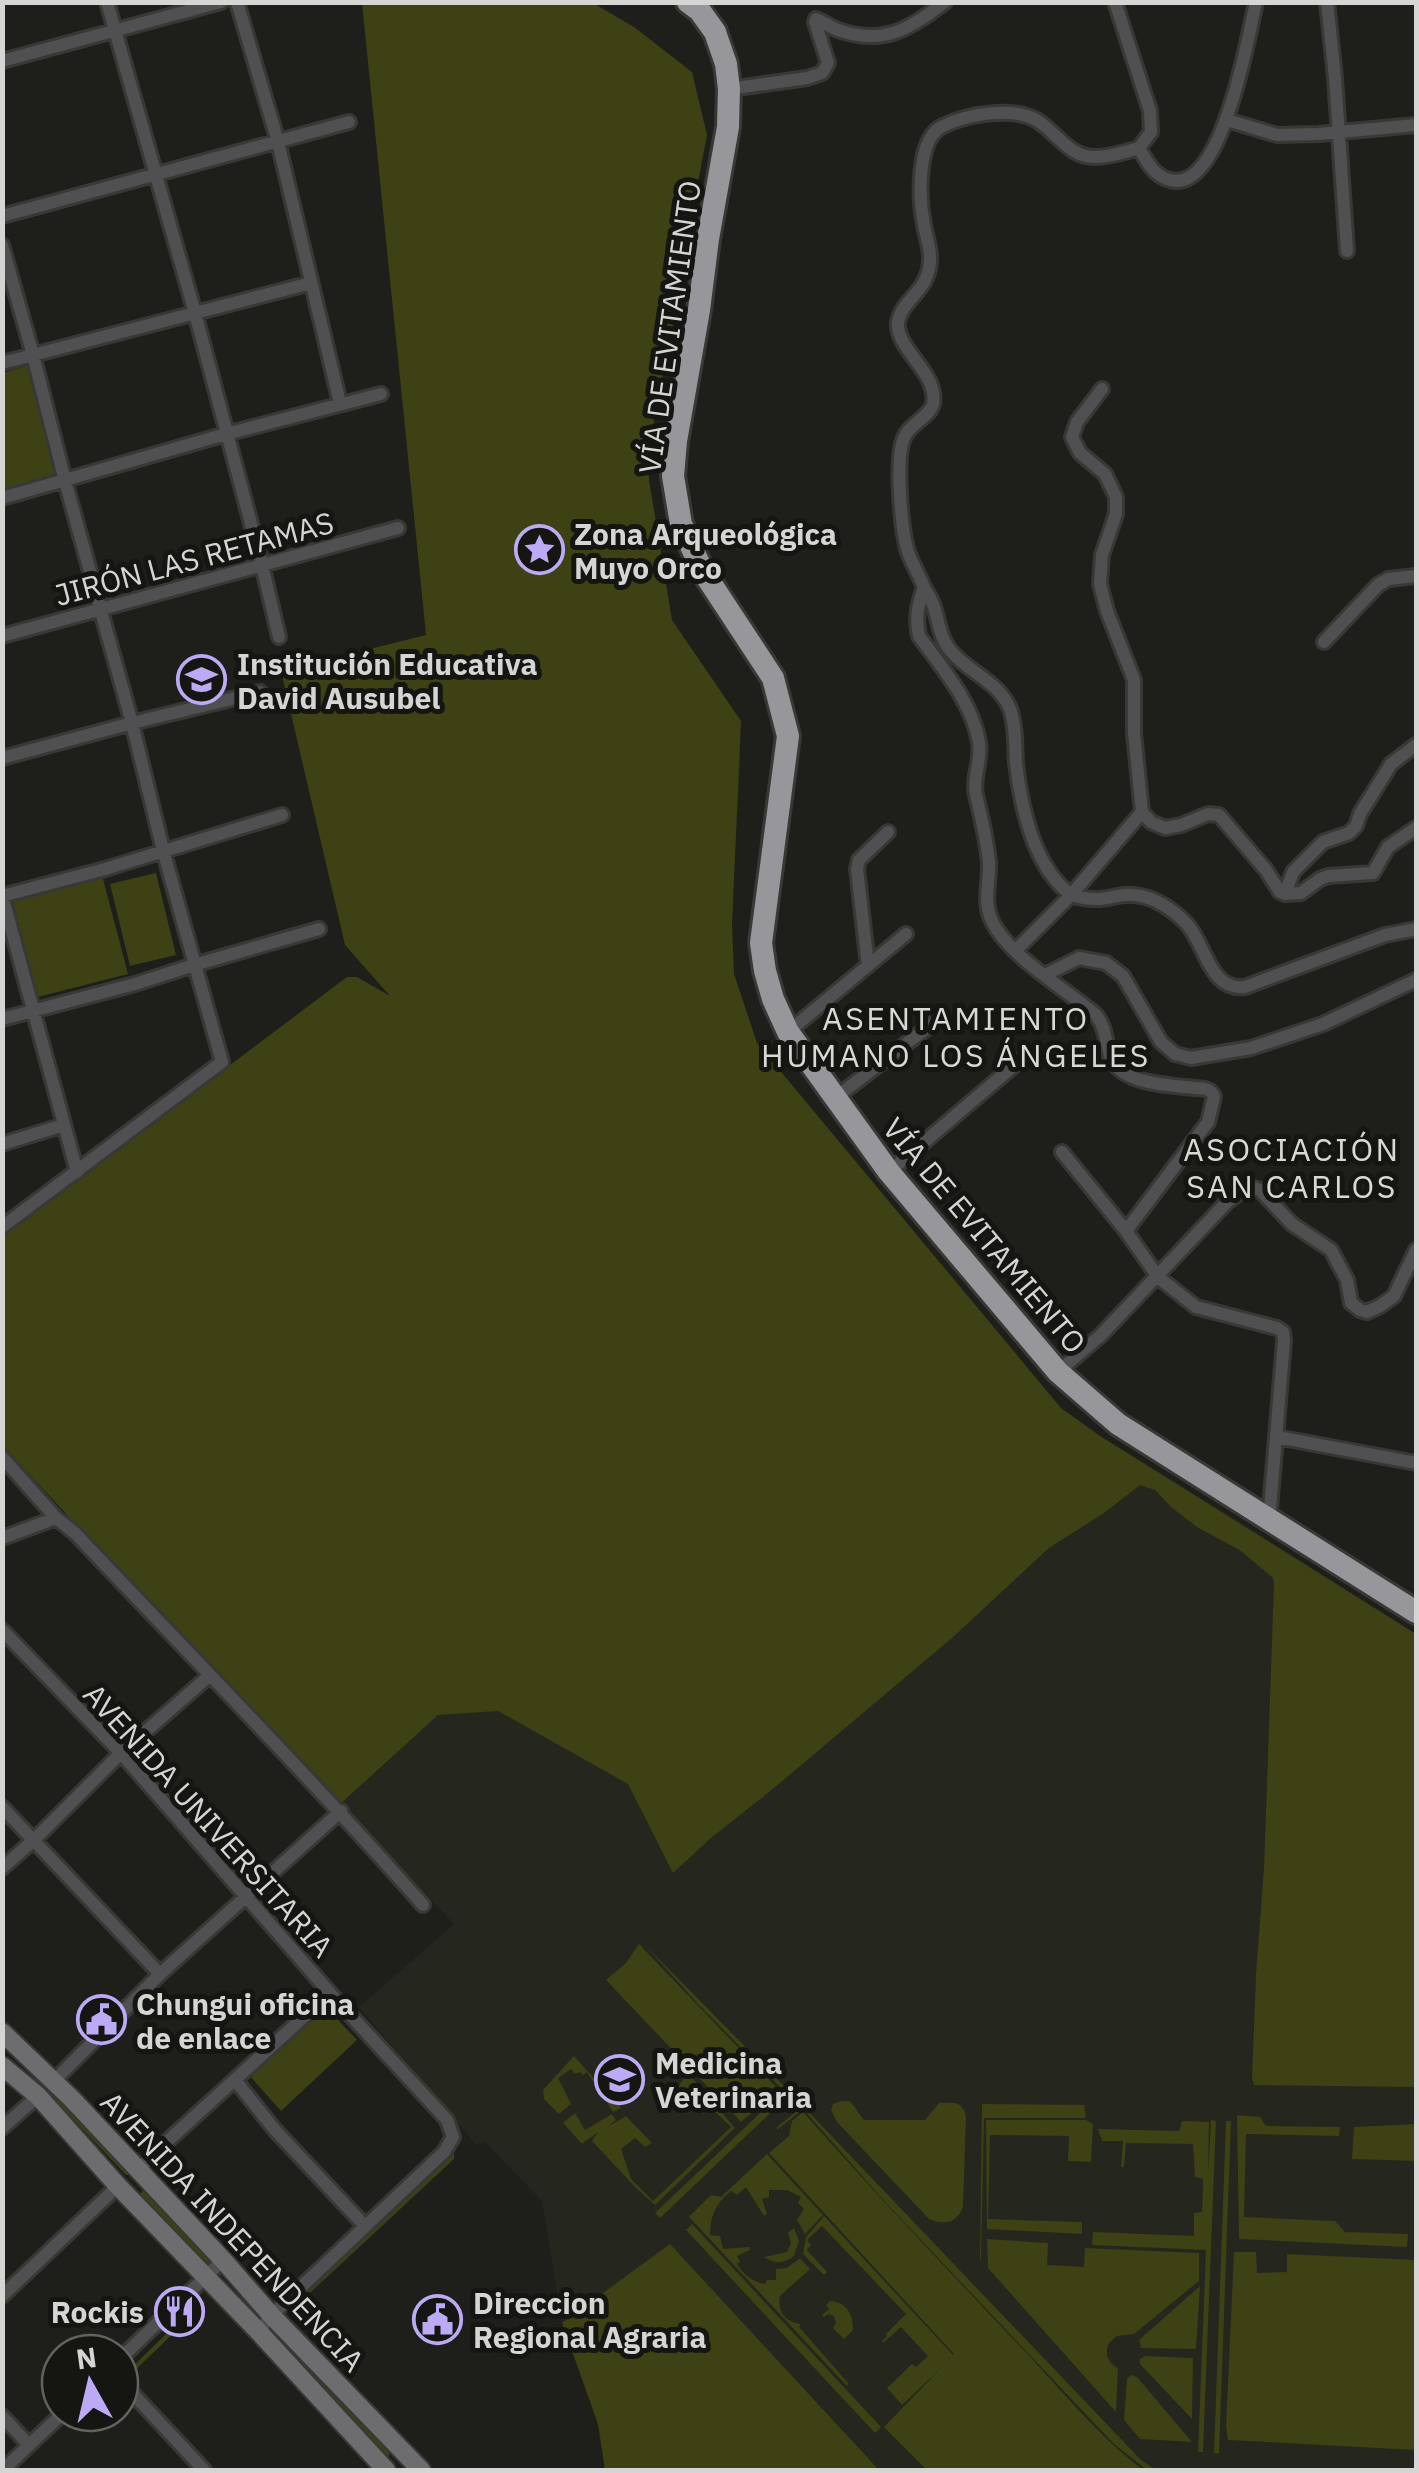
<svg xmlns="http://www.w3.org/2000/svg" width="1419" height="2473" viewBox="0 0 1419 2473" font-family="'IBM Plex Sans',sans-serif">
	<rect width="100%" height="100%" fill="#1e1e1b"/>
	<!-- built -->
	<path fill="#25261d" d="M741,756L734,864L732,925L734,974L757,1043L1061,1408L1100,1436L1231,1516L1416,1634V2470H605L598,2424L562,2323L542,2201L485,2142L476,2145L359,2007L454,1924L3,1446V1236L347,977H357L394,999Z"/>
	<!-- green -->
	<path fill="#3d4113" d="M362,3H593L634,27L692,72L707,135L688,235V251L648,451L649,480L672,620L741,721L732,925L734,974L757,1043L1061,1408L1100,1436L1416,1634V2087L1254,2085L1252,2079L1256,1974L1264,1868L1274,1584L1273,1578L1241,1551L1197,1527L1171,1507L1155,1490L1140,1485L1104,1513L1049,1548L952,1638L774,1788L711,1838L673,1873L628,1784L498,1711L438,1715L338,1806L3,1446V1236L347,977H357L390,996L345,945L281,671L426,635Z
		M29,365L59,477L3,493V373Z
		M156,873L176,955L130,966L110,884Z
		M102,875L128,974L38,997L12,898Z
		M643,1943L784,2086L781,2088L697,2003Z
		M639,1944L777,2088L774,2094L741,2122L606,1980L626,1963Z
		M324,2005L357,2040L281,2111L249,2075Z
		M574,2056L621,2108L613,2112L587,2072L583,2075L580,2072L575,2074L571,2069L558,2078L571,2104L559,2114L544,2099L543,2090Z
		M688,2073L735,2128L655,2205L636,2188L592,2141L598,2132L582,2144L563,2123L575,2113L585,2130L612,2114L616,2120L607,2127L626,2116L652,2143L645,2147L635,2138L621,2149L631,2179L653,2201L731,2127C718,2113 703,2103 689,2089L677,2100L672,2095Z
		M53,2088L132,2173L131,2175H126L50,2095Z
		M777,2097L782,2102L660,2218L655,2213Z
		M841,2101H850L864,2120H925L939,2103C953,2103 963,2100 966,2117L963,2207C957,2223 944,2226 929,2219L837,2122L831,2110L833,2104Z
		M982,2104L1084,2105L1086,2118H984L981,2261L980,2259Z
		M803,2106L1141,2460L1156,2470H1147L1114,2444L886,2203L803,2109L777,2130V2127Z
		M803,2112C873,2191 945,2267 1018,2344C1059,2387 1096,2434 1143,2470H927L884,2427L942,2367L902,2405L887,2388L912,2364L916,2367L928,2356L901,2327L883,2343L882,2341L887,2336L886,2334L906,2314L822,2226L807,2240L811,2245L807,2250L827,2272L824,2275L803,2254L806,2237L824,2216L953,2355L954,2354L769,2153L789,2136L792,2121Z
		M1237,2115L1260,2117L1266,2126L1340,2127L1339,2136L1246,2134L1244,2217L1335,2221L1345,2232L1408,2234L1407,2247L1239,2239Z
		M986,2120H1086L1093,2124L1091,2162L1068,2161L1069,2136L990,2135L988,2219L1082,2222V2234L987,2229Z
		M1211,2120L1216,2121L1203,2452H1198L1206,2250L1092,2245L1093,2232L1194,2236V2213L1202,2212L1203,2179L1195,2177L1193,2144L1126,2143L1124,2167H1121L1123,2141H1102L1098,2129L1179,2131L1182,2121L1209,2122L1208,2175Z
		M1226,2121H1231L1219,2453H1214Z
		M1416,2124V2161L1352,2159L1354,2127Z
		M450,2153L454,2154V2159L297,2305L293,2303Z
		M767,2154L823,2215L805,2234L797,2220L804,2209L798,2203L801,2197L787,2190H769V2197L762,2199L767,2214L764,2216L746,2187L737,2195L731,2191C716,2203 710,2216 710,2235L720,2236L723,2249L749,2247L750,2250L737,2256L740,2262L737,2264C744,2275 753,2282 765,2284L767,2280H776V2269L787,2268L800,2258L810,2269L780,2296C777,2312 785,2322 801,2324L799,2327L849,2384L847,2386L689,2217L711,2195L721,2197Z
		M104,2187L107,2192L3,2290V2283Z
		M143,2190H146L212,2259L210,2264H205L142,2199L140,2194Z
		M692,2224L881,2427L875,2433L686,2230Z
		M794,2228L799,2241L794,2256C784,2264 774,2264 764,2257L787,2252L791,2243L788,2233Z
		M987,2239L1048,2243L1047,2265L1084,2267L1085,2248L1199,2253V2281L1134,2334L1117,2336L1109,2343C1104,2354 1108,2363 1118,2368L1116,2412L988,2268Z
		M670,2244L879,2470H605L598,2424L562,2323Z
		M1234,2252H1256L1257,2273L1287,2272V2254L1416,2260V2450L1228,2440L1226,2427Z
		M1200,2286L1196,2349L1141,2348L1139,2340Z
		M201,2300L205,2303L129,2376L126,2373Z
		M830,2301C847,2302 853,2314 853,2330L844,2339L833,2328L836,2323L834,2316L828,2314L824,2317L822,2315L829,2309L826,2305Z
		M272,2327L390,2451L389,2457L387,2458L269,2332Z
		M1145,2356L1193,2358L1192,2419L1140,2364V2359Z
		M1131,2375L1137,2377L1192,2442L1140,2439L1124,2420L1127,2379Z"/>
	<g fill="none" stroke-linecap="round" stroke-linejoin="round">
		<defs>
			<path id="street" d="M107,2L195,313L262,565L279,637
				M237,2L278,142L340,403
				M1115,2L1150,111L1151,132L1139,148C1147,162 1154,176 1170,180C1222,194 1248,37 1256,2
				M1327,2L1335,78L1347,251
				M2,61L221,2
				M729,89L807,78L822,73L828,63L815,22L816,19C824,22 830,27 838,30C884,46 909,29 945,2
				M1227,120L1277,135L1318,134L1416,125
				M2,216L349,122
				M2,245L33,355L65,481L132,723L163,850L222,1062L2,1227
				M2,363L311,283
				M1102,389L1077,422L1072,437L1080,453L1105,474L1116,497V514L1102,555L1100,584L1107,611L1134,680V733L1142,812L1151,822L1165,828L1181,825L1208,814L1219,815L1266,870L1280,892L1285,894L1301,893L1320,879L1328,876L1373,873L1388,847L1416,828
				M2,498L226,434L381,394
				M924,587C927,593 932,600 934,607C939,622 940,638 950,650C967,672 999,681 1010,709C1016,725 1015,746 1016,763C1021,807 1034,867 1071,895L1142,812
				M2,636L398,528
				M1324,642L1378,585L1388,579L1416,576
				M2,758L132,723L260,692
				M1285,894L1293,872L1323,842L1349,833L1356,826L1360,814L1391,764L1416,745
				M2,895L77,1172
				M2,896L105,869L282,815
				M1016,950L1071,895C1078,897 1086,899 1094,899C1104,900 1114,896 1124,895C1148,893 1170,907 1186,923C1206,944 1209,991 1245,987L1385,935L1416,929
				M868,966L857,869L859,860L888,832
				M1045,975L1079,958L1106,963L1123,976L1161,1042L1175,1054L1191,1058L1251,1048L1323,1024L1416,980
				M2,1019L135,984L194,965L319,929
				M788,1032L906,934
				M835,1098L940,1018
				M2,1144L64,1125
				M1062,1152L1126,1231L1158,1277L1196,1307L1277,1328L1283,1332L1284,1341L1269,1521
				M889,1172L1024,1057
				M1126,1231L1208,1122L1214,1097C1213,1095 1212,1092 1210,1091C1206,1088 1199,1088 1194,1088C1177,1086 1145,1084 1130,1076C1099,1062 1113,1036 1096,1015C1066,989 1011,958 993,923C982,902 990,884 989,863C987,839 981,817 976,795C972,777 982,762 979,742C972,702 942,668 919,636C915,617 918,605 924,587C919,575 912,563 908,552C901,530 895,458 904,438C909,424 930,417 933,404C939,373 895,349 898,322C902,298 932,291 930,255C929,244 926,235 924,225C919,200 916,138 943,126C967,114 1014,106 1038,121C1058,134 1069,157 1095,157C1109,157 1126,152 1139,148
				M1058,1372L1101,1335L1227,1202L1248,1186L1260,1190L1292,1224L1331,1250L1347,1280L1351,1303L1360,1310L1367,1312L1380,1306L1394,1296L1416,1250
				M1277,1437L1416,1463
				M2,1457L56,1518L75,1533C192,1657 311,1778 423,1905
				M2,1538L56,1518
				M2,1630L121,1753L330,1993L447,2120L453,2137L444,2152L281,2306L258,2331
				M2,1807L160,1974
				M2,1868L34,1840L121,1753L209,1676
				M235,2080L275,2130L365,2226
				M54,2081L160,1974L341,1811
				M2,2128L38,2096
				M138,2171L149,2158L330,1993
				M2,2296L118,2186
				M120,2359L223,2260
				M120,2380L204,2470
				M2,2416L29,2445
				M3,2470L63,2413"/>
			<path id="secondary" d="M2,2032L72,2099L223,2260L272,2316L421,2470
				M2,2066L38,2096L118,2186L258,2331L386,2470"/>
			<path id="highway" d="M688,2L700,11L715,32L726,64L729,89L728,127L708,239L699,310L676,441L673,476L681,524L702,570L773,678L788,736L761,943L765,971L773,999L788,1032L889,1172L1058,1372L1118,1424L1416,1612"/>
		</defs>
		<!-- street casing -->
		<use href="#street" stroke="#383835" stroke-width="18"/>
		<!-- secondary casing -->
		<use href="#secondary" stroke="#383835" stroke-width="22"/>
		<!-- highway casing -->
		<use href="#highway" stroke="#383835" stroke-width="28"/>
		<!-- street -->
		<use href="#street" stroke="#505052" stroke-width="12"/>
		<!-- secondary -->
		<use href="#secondary" stroke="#6d6d6f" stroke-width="18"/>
		<!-- highway -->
		<use href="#highway" stroke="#97969b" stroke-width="22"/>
	</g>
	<!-- icons -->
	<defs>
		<symbol id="sight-ring" viewBox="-11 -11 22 22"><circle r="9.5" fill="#151512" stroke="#bcaaf5" stroke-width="1.5"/><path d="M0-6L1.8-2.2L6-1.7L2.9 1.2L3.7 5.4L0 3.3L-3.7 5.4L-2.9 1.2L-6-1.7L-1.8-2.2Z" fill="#bcaaf5"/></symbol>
		<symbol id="school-ring" viewBox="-11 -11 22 22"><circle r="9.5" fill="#151512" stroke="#bcaaf5" stroke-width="1.5"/><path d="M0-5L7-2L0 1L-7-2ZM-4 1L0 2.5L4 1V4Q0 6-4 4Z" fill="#bcaaf5"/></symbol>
		<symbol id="civic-ring" viewBox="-11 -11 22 22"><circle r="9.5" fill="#151512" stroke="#bcaaf5" stroke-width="1.5"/><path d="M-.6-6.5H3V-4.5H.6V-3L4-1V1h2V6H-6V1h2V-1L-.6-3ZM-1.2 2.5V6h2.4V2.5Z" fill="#bcaaf5"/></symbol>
		<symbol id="restaurant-ring" viewBox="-11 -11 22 22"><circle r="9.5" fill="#151512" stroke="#bcaaf5" stroke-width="1.5"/><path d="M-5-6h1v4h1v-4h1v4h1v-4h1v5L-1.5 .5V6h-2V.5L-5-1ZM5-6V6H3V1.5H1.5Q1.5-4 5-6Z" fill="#bcaaf5"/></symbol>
	</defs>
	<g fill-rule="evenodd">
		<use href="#sight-ring" x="512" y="522" width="55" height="55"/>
		<use href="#school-ring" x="174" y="652" width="55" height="55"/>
		<use href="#civic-ring" x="74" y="1992" width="55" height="55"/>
		<use href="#school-ring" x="592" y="2052" width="55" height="55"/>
		<use href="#restaurant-ring" x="152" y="2284" width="55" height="55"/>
		<use href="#civic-ring" x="410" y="2292" width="55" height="55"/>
	</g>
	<g text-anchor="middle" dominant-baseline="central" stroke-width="10" stroke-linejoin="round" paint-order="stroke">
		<!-- street labels -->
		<g font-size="30" fill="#d5d5d3" stroke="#151512">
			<text transform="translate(669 327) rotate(-82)">VÍA DE EVITAMIENTO</text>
			<text transform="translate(194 558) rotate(-15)">JIRÓN LAS RETAMAS</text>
			<text transform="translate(985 1235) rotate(50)">VÍA DE EVITAMIENTO</text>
			<text transform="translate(209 1820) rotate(48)">AVENIDA UNIVERSITARIA</text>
			<text transform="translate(233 2231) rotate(47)">AVENIDA INDEPENDENCIA</text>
		</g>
		<!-- poi labels -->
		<g font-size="30" font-weight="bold" fill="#d5d5d3" stroke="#151512" text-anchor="start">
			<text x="574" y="533">Zona Arqueológica<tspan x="574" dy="34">Muyo Orco</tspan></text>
			<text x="237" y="663">Institución Educativa<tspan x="237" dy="34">David Ausubel</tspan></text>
			<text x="136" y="2003">Chungui oficina<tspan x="136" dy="34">de enlace</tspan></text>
			<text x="655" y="2062">Medicina<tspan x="655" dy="34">Veterinaria</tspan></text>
			<text x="473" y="2302">Direccion<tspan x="473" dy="34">Regional Agraria</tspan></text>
			<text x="144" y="2311" text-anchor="end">Rockis</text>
		</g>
		<!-- neighbourhood labels -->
		<g font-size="32" letter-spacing="2.5" fill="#d8d8d4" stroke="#151512">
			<text x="956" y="1018">ASENTAMIENTO<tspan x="956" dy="37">HUMANO LOS ÁNGELES</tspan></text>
			<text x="1292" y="1149">ASOCIACIÓN<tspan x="1292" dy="37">SAN CARLOS</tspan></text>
		</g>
	</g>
	<!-- border -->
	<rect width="1419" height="2473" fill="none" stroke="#d5d5d3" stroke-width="10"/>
	<!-- north arrow -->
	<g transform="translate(90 2383) rotate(352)"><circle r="48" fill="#151512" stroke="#62625f" stroke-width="2.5"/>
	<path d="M0-8L18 38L0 25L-18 38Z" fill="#bcaaf5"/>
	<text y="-15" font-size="28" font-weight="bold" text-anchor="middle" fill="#d5d5d3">N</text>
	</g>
</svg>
